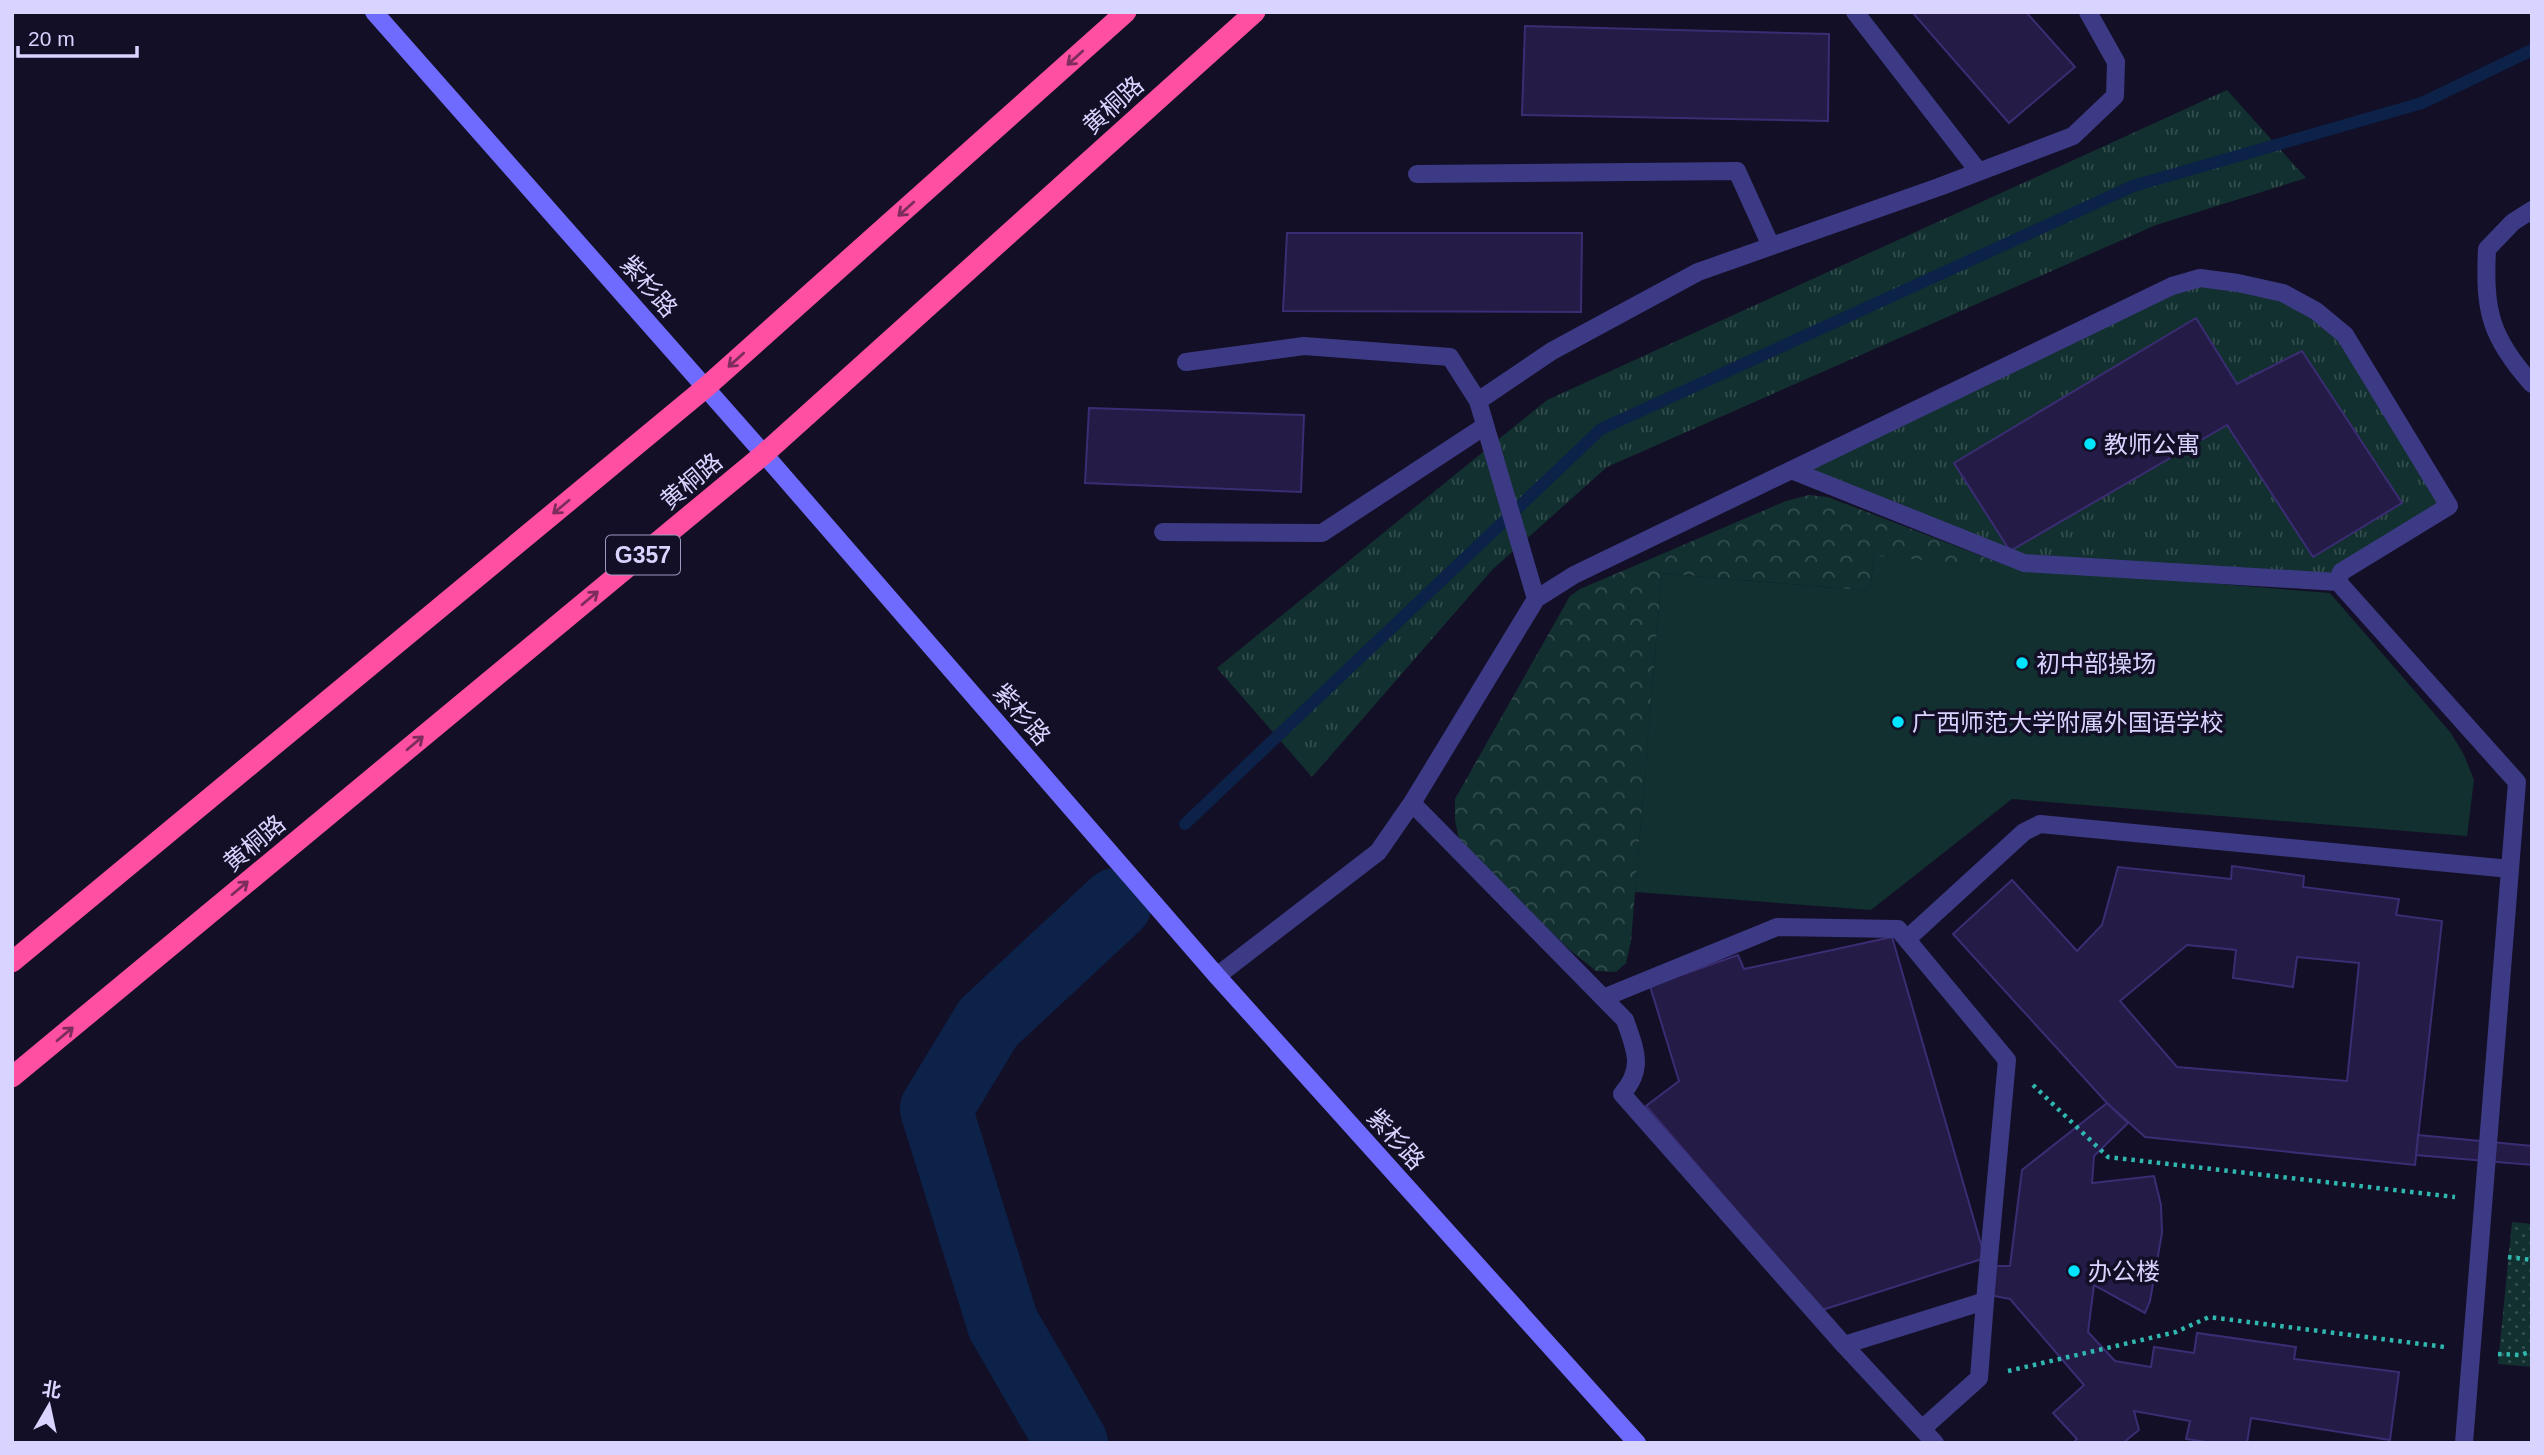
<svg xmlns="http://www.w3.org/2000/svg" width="2544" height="1455" viewBox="0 0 2544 1455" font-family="Arial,'Noto Sans SC',sans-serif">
	<defs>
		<pattern id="grass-tufts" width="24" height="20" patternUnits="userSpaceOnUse" patternTransform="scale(1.75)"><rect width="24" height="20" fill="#12302f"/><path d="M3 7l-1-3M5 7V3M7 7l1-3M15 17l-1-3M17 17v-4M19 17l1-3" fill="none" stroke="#344d4e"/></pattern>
		<pattern id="forest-crowns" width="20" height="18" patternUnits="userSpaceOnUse" patternTransform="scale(1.75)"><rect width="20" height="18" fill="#12302f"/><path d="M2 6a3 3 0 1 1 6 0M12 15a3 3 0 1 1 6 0" fill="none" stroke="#344d4e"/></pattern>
		<pattern id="park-dots" width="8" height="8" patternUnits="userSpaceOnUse" patternTransform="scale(1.75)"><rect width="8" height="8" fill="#12302f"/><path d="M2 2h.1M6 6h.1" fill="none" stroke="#344d4e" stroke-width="1.8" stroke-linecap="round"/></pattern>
	</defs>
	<rect width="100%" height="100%" fill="#130f26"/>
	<!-- grass -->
	<path fill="url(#grass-tufts)" d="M2227,90L2306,178L2156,225L1607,467L1492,570L1312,777L1217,668L1547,400Z
		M2200,278L2283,293L2345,335L2449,506L2338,582L2024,563L1791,470Z"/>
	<!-- forest -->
	<path fill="url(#forest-crowns)" d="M1809,495L1828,497L2026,573L1874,556L1870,591L1662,573L1631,941L1626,963L1616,972L1596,971L1571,951L1460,845L1455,820V799L1570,596L1580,589L1786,501Z"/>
	<!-- park -->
	<path fill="url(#park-dots)" d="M2512,1222L2532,1224V1367L2498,1364Z"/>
	<!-- pitch -->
	<path fill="#12302f" d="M1874,556L2330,593L2451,733L2464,755L2474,780L2467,836L2012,799L1871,910L1635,892L1662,573L1870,591Z"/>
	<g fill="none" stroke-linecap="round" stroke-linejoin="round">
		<!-- stream -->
		<path stroke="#0c2248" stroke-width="12" d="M1185,824L1601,429L2133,186L2422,103L2532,50"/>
		<!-- river -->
		<path stroke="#0c2248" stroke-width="72" d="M1072,1443L1003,1324L936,1109L988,1023L1116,904"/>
	</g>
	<!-- building -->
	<path fill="#241b47" stroke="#3b2d73" stroke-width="2" fill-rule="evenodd" d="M1912,12H2026L2075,67L2009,123Z
		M1525,26L1829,34L1828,121L1522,115Z
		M1287,233H1582L1581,312L1283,311Z
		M2196,318L2237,384L2302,351L2402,503L2313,557L2227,425L2010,551L1954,463Z
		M1089,408L1304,415L1301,492L1085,483Z
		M2232,866L2304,876L2303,887L2399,899L2396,915L2442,921L2415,1165L2145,1137L2107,1103L1953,934L2012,880L2077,951L2102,925L2118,867L2231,879ZM2187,945L2236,950L2233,978L2293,987L2297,957L2359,963L2347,1081L2177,1067L2120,1001Z
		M1892,937L1985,1258L1822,1310L1646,1106L1679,1081L1650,986L1738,955L1744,969Z
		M2107,1103L2128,1123L2094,1156L2092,1183L2154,1176L2161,1205L2162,1233L2150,1301L2145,1313L2094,1285L2088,1332L2115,1361L2151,1367L2154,1347L2194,1353L2197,1333L2296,1347L2294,1359L2399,1372L2390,1440L2251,1418L2247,1443H2213L2186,1439L2190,1421L2134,1411L2139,1430L2123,1443H2073L2077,1439L2053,1413L2084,1385L2010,1299L1989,1295L1993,1266H2010L2022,1170Z
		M2418,1135L2532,1146V1165L2416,1155Z"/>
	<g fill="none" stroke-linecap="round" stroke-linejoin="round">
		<!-- path -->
		<path stroke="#2fb8b0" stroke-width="4.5" stroke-dasharray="3.5 5" stroke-linecap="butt" d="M2033,1085L2108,1157L2455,1197
			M2508,1257L2532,1260
			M2498,1354L2521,1355L2532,1351
			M2008,1371L2176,1332L2209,1317L2445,1347"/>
		<!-- lane -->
		<path stroke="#3d3a85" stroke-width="18" d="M2532,210L2513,222L2487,249C2484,311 2490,337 2532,384"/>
		<!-- street -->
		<path stroke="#3d3a85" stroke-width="18" d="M1855,12L1979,172
			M1417,174L1737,171L1771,246
			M1186,362L1304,346L1450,357L1478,401
			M1791,470L2024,563L2338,582
			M1163,532L1322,533L1485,426
			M1536,599L1478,401L1552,351L1698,272L1939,187L2073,136L2115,96L2116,62L2088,12
			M1412,803L1625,1020C1635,1049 1645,1068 1622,1094L1844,1345L1935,1443
			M1907,939L2024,832L2040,824L2510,869
			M1217,976L1378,852L1412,803L1536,599L1574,575L2172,286L2200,278L2238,283L2283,293L2316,311L2345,335L2449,506L2341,572L2338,582L2517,782L2464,1443
			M1603,998L1777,927L1898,929L2007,1060L1985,1301
			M1844,1345L1985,1301L1979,1378L1922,1429"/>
		<!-- secondary -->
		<path stroke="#6f6bff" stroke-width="18" d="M374,12L764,454L1217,976L1637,1443"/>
		<!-- highway -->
		<path stroke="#ff4fa3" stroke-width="21" d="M12,962L705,388L1126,12
			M12,1077L764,454L1255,12"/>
	</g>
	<!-- one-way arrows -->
	<defs><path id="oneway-shaft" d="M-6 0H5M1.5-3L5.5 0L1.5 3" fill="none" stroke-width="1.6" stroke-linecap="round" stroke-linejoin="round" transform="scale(1.75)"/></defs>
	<g stroke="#7d2c5e">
		<use href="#oneway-shaft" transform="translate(1075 58) rotate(138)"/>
		<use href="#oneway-shaft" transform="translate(906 209) rotate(138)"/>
		<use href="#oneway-shaft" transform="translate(736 360) rotate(138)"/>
		<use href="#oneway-shaft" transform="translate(561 507) rotate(140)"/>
		<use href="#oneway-shaft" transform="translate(590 598) rotate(-40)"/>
		<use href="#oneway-shaft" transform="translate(415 743) rotate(-40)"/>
		<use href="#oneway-shaft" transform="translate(240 888) rotate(-40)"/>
		<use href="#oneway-shaft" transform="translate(65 1034) rotate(-40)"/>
	</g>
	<!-- markers -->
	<g fill="#00e5ff" stroke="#130f26" stroke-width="2.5">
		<circle cx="2090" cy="444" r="7"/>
		<circle cx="2022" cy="663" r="7"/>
		<circle cx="1898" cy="722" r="7"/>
		<circle cx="2074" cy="1271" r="7"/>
	</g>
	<g text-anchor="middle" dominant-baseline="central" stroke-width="7" stroke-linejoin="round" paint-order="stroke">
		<!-- shield labels -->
		<rect fill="#130f26" stroke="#9e99be" stroke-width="2" x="606" y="535.5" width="74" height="39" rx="5"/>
		<g font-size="23" font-weight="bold" fill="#d9d4ff">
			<text x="643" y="555">G357</text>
		</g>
		<!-- street labels -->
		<g font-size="24" fill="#d9d4ff" stroke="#130f26">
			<text transform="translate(1113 105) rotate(-42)">黄桐路</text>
			<text transform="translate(649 286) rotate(49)">紫杉路</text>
			<text transform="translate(691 481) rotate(-40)">黄桐路</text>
			<text transform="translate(1022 714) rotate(49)">紫杉路</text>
			<text transform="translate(254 843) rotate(-40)">黄桐路</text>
			<text transform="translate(1396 1139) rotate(48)">紫杉路</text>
		</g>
		<!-- poi labels -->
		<g font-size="24" fill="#d9d4ff" stroke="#130f26" text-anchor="start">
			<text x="2104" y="444">教师公寓</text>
			<text x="2036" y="663">初中部操场</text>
			<text x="1912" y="722">广西师范大学附属外国语学校</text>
			<text x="2088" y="1271">办公楼</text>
		</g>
	</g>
	<!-- border -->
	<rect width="2544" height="1455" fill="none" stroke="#d9d4ff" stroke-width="28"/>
	<!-- north arrow -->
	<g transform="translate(49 1406) rotate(9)" stroke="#130f26" stroke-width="5" paint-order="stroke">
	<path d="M0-5L12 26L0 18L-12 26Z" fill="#d9d4ff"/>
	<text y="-10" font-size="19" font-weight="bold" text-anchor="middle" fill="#d9d4ff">北</text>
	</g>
	<!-- scale -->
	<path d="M18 46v10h119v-10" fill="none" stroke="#d9d4ff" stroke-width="3.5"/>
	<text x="28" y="46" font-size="21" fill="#d9d4ff" stroke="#130f26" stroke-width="5" paint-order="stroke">20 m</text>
</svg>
